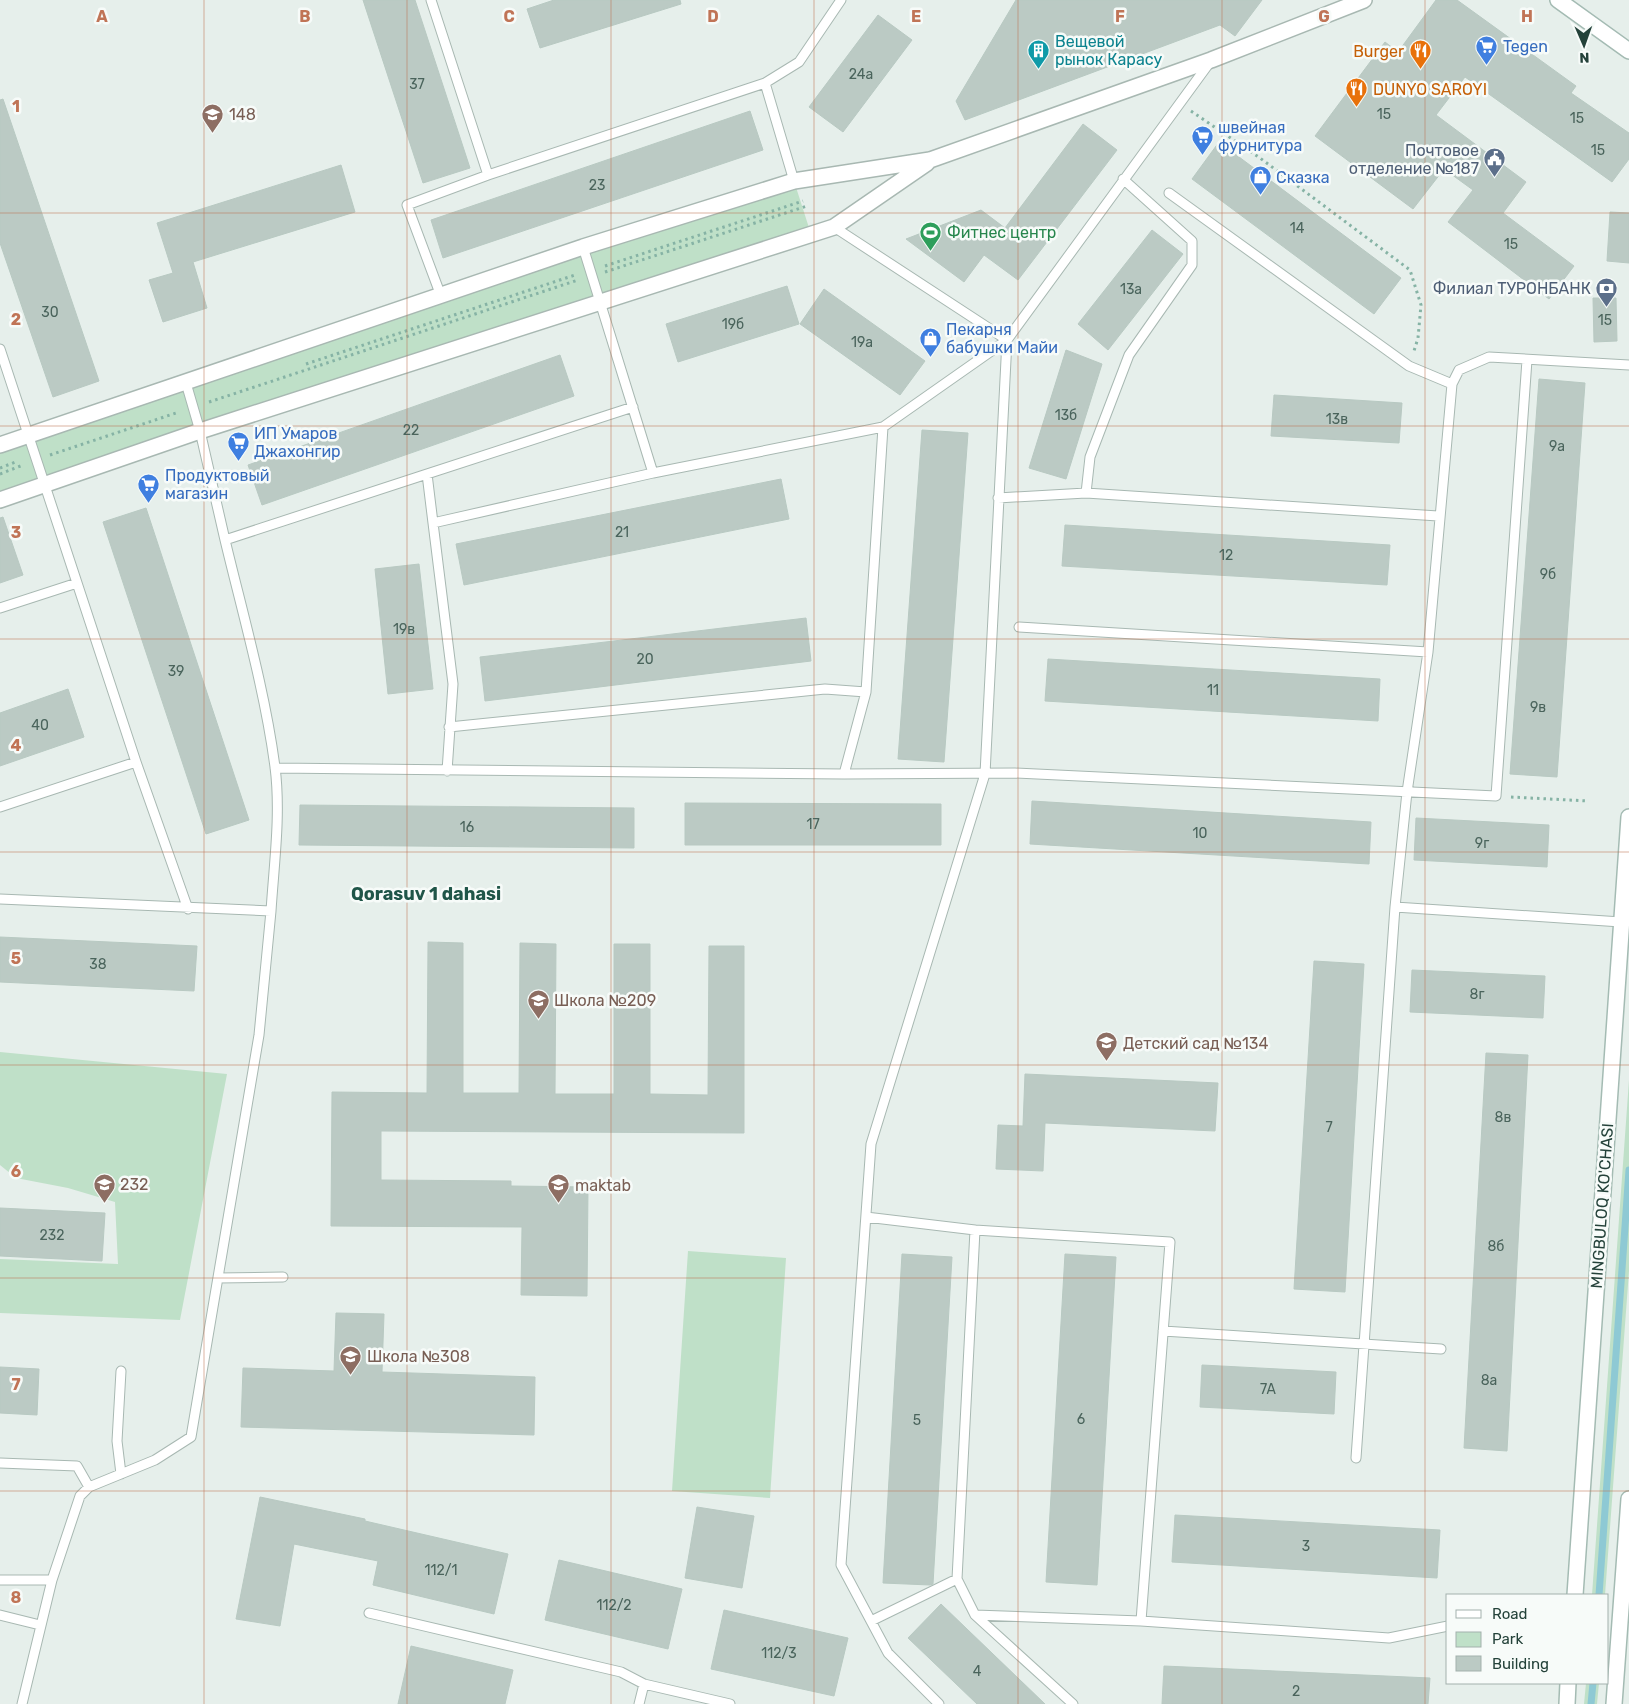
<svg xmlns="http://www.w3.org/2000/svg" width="1629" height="1704" viewBox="0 0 1629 1704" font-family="Rubik,sans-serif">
	<rect width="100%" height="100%" fill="#e6efeb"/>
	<!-- green -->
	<path fill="#bfe0c8" d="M794,181L811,234L0,500V445Z
		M0,1052L227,1074L180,1320L0,1313V1259L118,1264L115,1202L68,1188L16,1178L0,1165Z
		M1629,1080V1271L1605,1595H1592Z
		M688,1251L786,1258L770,1498L672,1491Z
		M1586,1683H1599L1597,1704H1584Z"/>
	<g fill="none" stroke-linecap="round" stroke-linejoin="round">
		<!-- stream -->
		<path stroke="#8ec9d4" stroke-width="7" d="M1599,1595L1629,1170
			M1591,1704L1593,1683"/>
	</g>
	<!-- building -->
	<path fill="#bbcac4" stroke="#b8c9c2" d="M363,0H415L470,168L423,183Z
		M554,0H680L681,4L540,48L527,9Z
		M1016,0H1262L1235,36L1220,25L965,120L956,101Z
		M1436,0H1457L1576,86L1571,93L1629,133V159L1612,182L1465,77L1436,115L1526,182L1503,213L1574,266L1549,299L1448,222L1473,190L1444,169L1413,209L1315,136L1385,42L1398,52Z
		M878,15L912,40L843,132L809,107Z
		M3,99L99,381L53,397L0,243V100Z
		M750,111L763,150L443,258L431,220Z
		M1083,124L1117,150L1018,280L984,255L964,282L906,239L981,210L1005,228Z
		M1219,142L1401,278L1374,314L1192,179Z
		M341,165L355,212L193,262L207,308L163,322L149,280L173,273L157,223Z
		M1610,212L1629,213V263L1607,261Z
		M1152,230L1183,254L1108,350L1078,324Z
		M787,286L799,324L678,362L666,324Z
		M824,289L925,361L900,395L800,324Z
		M1593,298H1616L1617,341L1594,342Z
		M1066,350L1102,364L1066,479L1029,468Z
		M560,355L574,396L262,505L248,465Z
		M1539,379L1585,383L1557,777L1510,774Z
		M1274,395L1402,403L1399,443L1271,436Z
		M922,430L968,433L944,762L898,759Z
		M781,479L789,519L464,585L456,544Z
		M146,508L249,820L206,834L103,522Z
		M3,517L23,575L0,583V518Z
		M1065,525L1390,545L1387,585L1062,566Z
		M419,564L433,689L388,694L375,569Z
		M806,618L811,661L485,701L480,657Z
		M1048,659L1380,679L1378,721L1045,701Z
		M68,689L84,737L0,766V713Z
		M1032,801L1371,822L1369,864L1030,844Z
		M685,803L941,804V845H685Z
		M300,805L634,808V848L299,845Z
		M1416,818L1549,825L1547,867L1414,860Z
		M0,937L197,946L194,991L0,982Z
		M428,942L463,943V1093H519L520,943L556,944L555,1094H614V944H650V1094L708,1095L709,946H744V1133L381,1131V1180L511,1181V1186L588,1187L587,1296L521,1295L522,1227L331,1226L332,1092L427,1093Z
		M1314,961L1364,964L1345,1292L1294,1289Z
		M1412,970L1545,976L1543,1018L1410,1012Z
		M1486,1053L1528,1055L1507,1451L1464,1448Z
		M1025,1074L1218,1083L1215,1131L1045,1123L1043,1171L996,1169L998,1125L1023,1126Z
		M0,1208L105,1213L102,1261L0,1256Z
		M902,1254L952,1257L933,1584L930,1585L883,1583Z
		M1065,1254L1116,1257L1097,1585L1046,1582Z
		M336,1313L384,1314L382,1372L535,1377L534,1435L241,1427L243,1368L334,1371Z
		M1202,1365L1336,1372L1334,1414L1200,1407Z
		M0,1367L39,1369L37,1415L0,1413Z
		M260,1497L365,1519V1521L508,1554L494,1614L373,1585L378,1561L294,1544L280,1626L236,1619Z
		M697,1507L754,1516L742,1588L685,1578Z
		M1175,1515L1440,1530L1437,1578L1172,1562Z
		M559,1560L682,1589L668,1649L545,1620Z
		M941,1604L1045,1704H977L908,1638Z
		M724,1610L848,1638L834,1696L711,1669Z
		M411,1646L513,1670L505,1704H398Z
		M1164,1666L1430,1678L1428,1704H1162Z"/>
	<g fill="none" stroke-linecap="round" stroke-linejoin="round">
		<defs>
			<path id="service" d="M431,0L488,175
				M765,83L794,181
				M1169,193L1409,366L1452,384
				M834,227L1007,340L985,774L871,1144L841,1565L888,1653L939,1704
				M583,247L653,473L883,427L1007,340L1210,62
				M441,296L407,205L488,175L765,83L799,62L841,0
				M0,349L136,762L188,909
				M186,383L200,431L225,540L427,474L433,523L653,473
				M883,427L866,692L844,774L1015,773L1496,796L1527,360
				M427,474L633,407
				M1086,493L1438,516
				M998,498L1086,493L1090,457L1129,355L1192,265V241L1123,179
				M433,523L453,684L447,771
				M225,540C243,615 265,691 275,767C281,814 274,864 271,911
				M0,608L77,583
				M1019,627L1428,652
				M449,727L825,689L866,692
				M275,768L844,774
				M0,807L136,762
				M0,899L271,911L259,1035L191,1437L155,1460L89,1487L80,1496L52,1580L22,1704
				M1621,922L1395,907L1407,792L1428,652L1452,384L1459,370L1489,357L1629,365
				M866,1217L975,1230L957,1579L975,1615L1073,1704
				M975,1230L1170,1242L1141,1621L975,1615
				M218,1278L283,1277
				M1163,1331L1441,1349
				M1356,1458L1395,907
				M0,1463L77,1466L89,1487
				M121,1474L117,1441L121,1371
				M0,1580H52
				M369,1613L621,1672L644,1684
				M0,1615L40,1625
				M871,1621L957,1579
				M1141,1621L1389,1638L1448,1626
				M639,1704L644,1684L730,1704"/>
			<path id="minor" d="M0,445L583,247L794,181L930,160L1211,60L1364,0
				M0,500L200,431L834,227L927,163"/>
			<path id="secondary" d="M1558,0L1629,51
				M1575,1595L1629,817
				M1567,1704L1568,1683
				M1614,1704L1629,1499"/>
		</defs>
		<!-- service casing -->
		<use href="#service" stroke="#a8b8b2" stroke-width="11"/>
		<!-- minor casing -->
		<use href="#minor" stroke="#a8b8b2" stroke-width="18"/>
		<!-- secondary casing -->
		<use href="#secondary" stroke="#a4bbb3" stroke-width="18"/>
		<!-- path -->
		<path stroke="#86b3a5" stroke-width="3" stroke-dasharray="2.5 4" stroke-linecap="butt" d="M1191,111L1260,158L1410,270L1421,305L1418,338L1414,351
			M605,266L803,201
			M605,272L807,206
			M306,364L575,275
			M209,402L578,280
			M50,455L179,412
			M0,468L18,461
			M0,474L23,465
			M1511,797L1588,801"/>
		<!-- service -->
		<use href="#service" stroke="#fff" stroke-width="9"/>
		<!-- minor -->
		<use href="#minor" stroke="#fff" stroke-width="15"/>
		<!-- secondary -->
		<use href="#secondary" stroke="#fff" stroke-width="15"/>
	</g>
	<!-- grid -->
	<path fill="none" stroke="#c07456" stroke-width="1" stroke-opacity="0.55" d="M204,0V1704M407,0V1704M611,0V1704M814,0V1704M1018,0V1704M1222,0V1704M1425,0V1704M0,213H1629M0,426H1629M0,639H1629M0,852H1629M0,1065H1629M0,1278H1629M0,1491H1629"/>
	<!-- icons -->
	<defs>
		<symbol id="supermarket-pin" viewBox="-11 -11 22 30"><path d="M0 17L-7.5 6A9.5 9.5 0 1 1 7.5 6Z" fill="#3f7fe0" stroke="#f7fbf9"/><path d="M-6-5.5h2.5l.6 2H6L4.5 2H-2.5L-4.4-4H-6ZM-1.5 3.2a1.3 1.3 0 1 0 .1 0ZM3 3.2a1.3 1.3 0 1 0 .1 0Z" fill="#fff"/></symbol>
		<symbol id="building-pin" viewBox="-11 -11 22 30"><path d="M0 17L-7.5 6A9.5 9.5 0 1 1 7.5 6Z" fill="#0f9aa8" stroke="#f7fbf9"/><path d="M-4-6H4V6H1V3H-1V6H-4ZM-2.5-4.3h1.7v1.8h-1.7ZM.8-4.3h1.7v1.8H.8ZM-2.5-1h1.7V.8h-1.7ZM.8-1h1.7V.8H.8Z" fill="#fff"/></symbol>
		<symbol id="restaurant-pin" viewBox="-11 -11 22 30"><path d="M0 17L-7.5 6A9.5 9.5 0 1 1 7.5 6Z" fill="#e8710a" stroke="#f7fbf9"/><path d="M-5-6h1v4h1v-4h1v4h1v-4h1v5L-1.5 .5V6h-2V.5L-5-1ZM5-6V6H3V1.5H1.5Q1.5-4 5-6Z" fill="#fff"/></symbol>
		<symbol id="school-pin" viewBox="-11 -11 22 30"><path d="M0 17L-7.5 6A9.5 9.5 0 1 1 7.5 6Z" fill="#8d6e63" stroke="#f7fbf9"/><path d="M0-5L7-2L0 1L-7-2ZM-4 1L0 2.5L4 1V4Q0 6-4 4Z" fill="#fff"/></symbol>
		<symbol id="civic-pin" viewBox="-11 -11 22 30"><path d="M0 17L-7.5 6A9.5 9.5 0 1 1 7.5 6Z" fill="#5c6f8a" stroke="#f7fbf9"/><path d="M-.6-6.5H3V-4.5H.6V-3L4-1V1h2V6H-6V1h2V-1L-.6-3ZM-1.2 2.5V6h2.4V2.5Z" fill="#fff"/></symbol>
		<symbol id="shop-pin" viewBox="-11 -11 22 30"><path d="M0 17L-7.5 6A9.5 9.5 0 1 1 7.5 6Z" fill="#3f7fe0" stroke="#f7fbf9"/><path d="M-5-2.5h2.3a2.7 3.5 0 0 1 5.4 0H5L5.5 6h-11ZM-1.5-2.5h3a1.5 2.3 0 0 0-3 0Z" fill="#fff"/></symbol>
		<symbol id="stadium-pin" viewBox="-11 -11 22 30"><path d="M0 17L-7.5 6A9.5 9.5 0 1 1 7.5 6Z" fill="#2e9e5b" stroke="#f7fbf9"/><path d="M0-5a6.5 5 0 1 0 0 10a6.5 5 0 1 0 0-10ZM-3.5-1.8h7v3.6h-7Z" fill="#fff"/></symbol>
		<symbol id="bank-pin" viewBox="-11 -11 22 30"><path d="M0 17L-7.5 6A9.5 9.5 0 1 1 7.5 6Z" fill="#5c6f8a" stroke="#f7fbf9"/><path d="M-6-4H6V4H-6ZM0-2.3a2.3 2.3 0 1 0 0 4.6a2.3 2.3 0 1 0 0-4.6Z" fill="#fff"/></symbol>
	</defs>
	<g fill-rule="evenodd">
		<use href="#supermarket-pin" x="1474" y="34" width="25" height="34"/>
		<use href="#building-pin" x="1026" y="38" width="25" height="34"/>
		<use href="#restaurant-pin" x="1408" y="38" width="25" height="34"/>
		<use href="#restaurant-pin" x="1344" y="76" width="25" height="34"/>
		<use href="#school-pin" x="200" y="102" width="25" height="34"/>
		<use href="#supermarket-pin" x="1190" y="124" width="25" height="34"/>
		<use href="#civic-pin" x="1482" y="146" width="25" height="34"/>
		<use href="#shop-pin" x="1248" y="164" width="25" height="34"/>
		<use href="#stadium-pin" x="918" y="220" width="25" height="34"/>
		<use href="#bank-pin" x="1594" y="276" width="25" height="34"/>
		<use href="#shop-pin" x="918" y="326" width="25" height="34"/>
		<use href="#supermarket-pin" x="226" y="430" width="25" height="34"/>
		<use href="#supermarket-pin" x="136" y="472" width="25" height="34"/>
		<use href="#school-pin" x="526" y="988" width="25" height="34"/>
		<use href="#school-pin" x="1094" y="1030" width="25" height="34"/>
		<use href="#school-pin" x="92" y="1172" width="25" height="34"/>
		<use href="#school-pin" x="546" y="1172" width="25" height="34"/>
		<use href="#school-pin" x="338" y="1344" width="25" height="34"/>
	</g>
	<g text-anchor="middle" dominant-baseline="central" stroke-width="5" stroke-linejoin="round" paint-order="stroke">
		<!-- number labels -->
		<g font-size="14" fill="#4a645c">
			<text x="861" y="74">24а</text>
			<text x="417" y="84">37</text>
			<text x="1384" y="114">15</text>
			<text x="1577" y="118">15</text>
			<text x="1598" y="150">15</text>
			<text x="597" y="185">23</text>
			<text x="1297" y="228">14</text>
			<text x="1511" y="244">15</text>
			<text x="1131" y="289">13а</text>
			<text x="50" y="312">30</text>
			<text x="1605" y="320">15</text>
			<text x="733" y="324">19б</text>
			<text x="862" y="342">19а</text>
			<text x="1066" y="415">13б</text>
			<text x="1337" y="419">13в</text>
			<text x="411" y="430">22</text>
			<text x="1557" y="446">9а</text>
			<text x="622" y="532">21</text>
			<text x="1226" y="555">12</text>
			<text x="1548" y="574">9б</text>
			<text x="404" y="629">19в</text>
			<text x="645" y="659">20</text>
			<text x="176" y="671">39</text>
			<text x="1213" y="690">11</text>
			<text x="1538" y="707">9в</text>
			<text x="40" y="725">40</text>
			<text x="813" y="824">17</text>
			<text x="467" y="827">16</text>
			<text x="1200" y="833">10</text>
			<text x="1482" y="843">9г</text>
			<text x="98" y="964">38</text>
			<text x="1477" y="994">8г</text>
			<text x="1503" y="1117">8в</text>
			<text x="1329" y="1127">7</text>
			<text x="52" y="1235">232</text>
			<text x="1496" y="1246">8б</text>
			<text x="1489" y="1380">8а</text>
			<text x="1268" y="1389">7A</text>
			<text x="1081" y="1419">6</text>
			<text x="917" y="1420">5</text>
			<text x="1306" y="1546">3</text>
			<text x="441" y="1570">112/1</text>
			<text x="614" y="1605">112/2</text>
			<text x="779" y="1653">112/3</text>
			<text x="977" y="1671">4</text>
			<text x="1296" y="1691">2</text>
		</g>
		<!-- culture labels -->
		<g font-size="16" fill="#0d838f" stroke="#f7fbf9" text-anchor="start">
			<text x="1055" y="41">Вещевой<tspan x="1055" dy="18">рынок Карасу</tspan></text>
		</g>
		<!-- shop labels -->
		<g font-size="16" fill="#366cbe" stroke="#f7fbf9" text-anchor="start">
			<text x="1503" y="46">Tegen</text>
			<text x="1218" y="127">швейная<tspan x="1218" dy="18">фурнитура</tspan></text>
			<text x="1276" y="177">Сказка</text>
			<text x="946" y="329">Пекарня<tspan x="946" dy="18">бабушки Майи</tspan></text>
			<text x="254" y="433">ИП Умаров<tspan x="254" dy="18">Джахонгир</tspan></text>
			<text x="165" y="475">Продуктовый<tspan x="165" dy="18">магазин</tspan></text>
		</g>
		<!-- food labels -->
		<g font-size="16" fill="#c56008" stroke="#f7fbf9" text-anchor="end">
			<text x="1404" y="51">Burger</text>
			<text x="1373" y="89" text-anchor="start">DUNYO SAROYI</text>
		</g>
		<!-- education labels -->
		<g font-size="16" fill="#785e54" stroke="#f7fbf9" text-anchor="start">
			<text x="229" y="114">148</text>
			<text x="554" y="1000">Школа №209</text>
			<text x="1123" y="1043">Детский сад №134</text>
			<text x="120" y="1184">232</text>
			<text x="575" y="1185">maktab</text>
			<text x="367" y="1356">Школа №308</text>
		</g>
		<!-- service labels -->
		<g font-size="16" fill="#4e5e75" stroke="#f7fbf9" text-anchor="end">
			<text x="1479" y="150">Почтовое<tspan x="1479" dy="18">отделение №187</tspan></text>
			<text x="1591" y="288">Филиал ТУРОНБАНК</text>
		</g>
		<!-- leisure labels -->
		<g font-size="16" fill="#27864d" stroke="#f7fbf9" text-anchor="start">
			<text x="947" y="232">Фитнес центр</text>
		</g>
		<!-- street labels -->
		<g font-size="16" fill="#24423a" stroke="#f7fbf9">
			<text transform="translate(1602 1206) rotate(-86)">MINGBULOQ KO'CHASI</text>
		</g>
		<!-- neighbourhood labels -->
		<g font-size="18" font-weight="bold" fill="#1f5548" stroke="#f7fbf9">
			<text x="426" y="894">Qorasuv 1 dahasi</text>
		</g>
	</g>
	<g font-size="16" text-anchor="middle" font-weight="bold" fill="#c07456" stroke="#f7fbf9" stroke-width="5" stroke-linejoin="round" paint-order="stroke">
		<text x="102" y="22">A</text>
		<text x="305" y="22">B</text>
		<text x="509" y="22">C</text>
		<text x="713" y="22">D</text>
		<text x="916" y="22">E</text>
		<text x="1120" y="22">F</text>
		<text x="1324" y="22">G</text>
		<text x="1527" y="22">H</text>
		<text x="16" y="112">1</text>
		<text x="16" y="325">2</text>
		<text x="16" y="538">3</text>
		<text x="16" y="751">4</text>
		<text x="16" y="964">5</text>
		<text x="16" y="1177">6</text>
		<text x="16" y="1390">7</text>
		<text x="16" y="1603">8</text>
	</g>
	<!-- legend -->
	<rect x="1446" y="1594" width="162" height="90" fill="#f7fbf9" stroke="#a3b1ad"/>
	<rect x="1456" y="1610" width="25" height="8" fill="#ffffff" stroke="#a3b1ad"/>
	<text x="1492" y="1619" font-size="15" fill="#24423a">Road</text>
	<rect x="1456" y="1632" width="25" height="15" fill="#bfe0c8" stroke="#a3b1ad"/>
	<text x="1492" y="1644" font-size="15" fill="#24423a">Park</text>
	<rect x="1456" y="1656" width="25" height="15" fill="#bbcac4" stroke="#a3b1ad"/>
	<text x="1492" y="1669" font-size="15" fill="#24423a">Building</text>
	<!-- north arrow -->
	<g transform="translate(1584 45) rotate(178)" stroke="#f7fbf9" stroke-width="4" paint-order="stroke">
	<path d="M0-4L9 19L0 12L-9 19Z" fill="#24423a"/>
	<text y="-8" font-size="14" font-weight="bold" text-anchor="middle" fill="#24423a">N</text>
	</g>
</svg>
